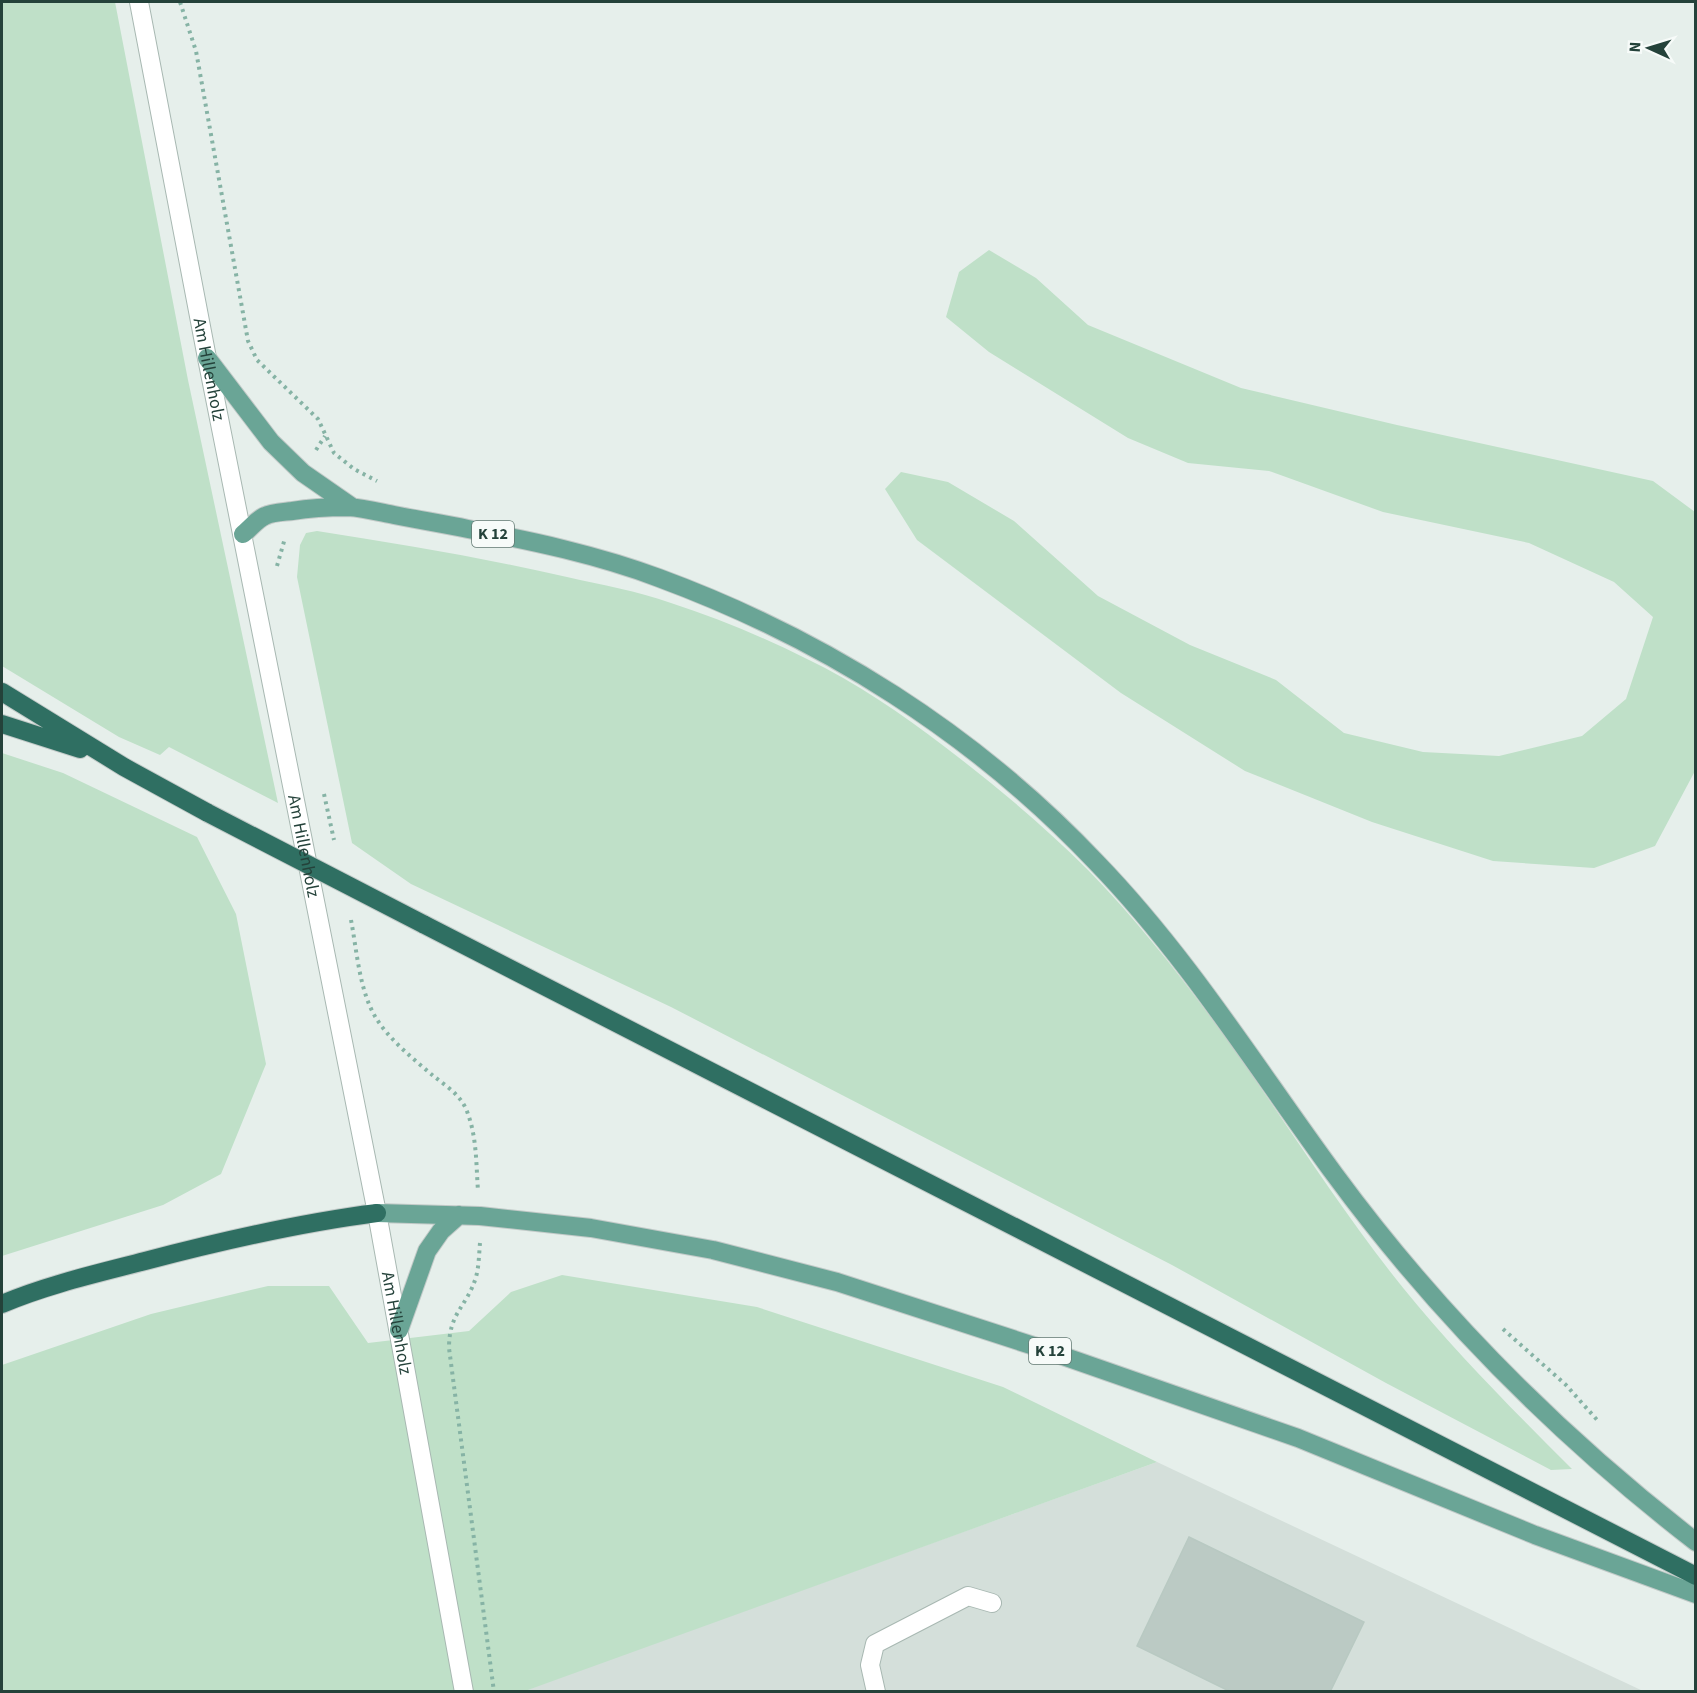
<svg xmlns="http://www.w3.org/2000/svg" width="1697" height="1693" viewBox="0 0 1697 1693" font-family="'Source Sans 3',sans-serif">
	<rect width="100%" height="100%" fill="#e6efeb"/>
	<!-- built -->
	<path fill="#d4dfda" d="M1157,1462L1643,1691L525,1692V1690Z"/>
	<!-- green -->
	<path fill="#bfe0c8" d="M2,2H115L188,380L278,803L169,747L160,755L119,737L2,666Z
		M989,250L1036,278L1088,325L1241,388L1397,425L1653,481L1695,512V771L1655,846L1594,868L1493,861L1372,822L1245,771L1121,693L917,540L885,489L901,472L948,482L1014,521L1098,596L1190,645L1276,680L1344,733L1423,752L1499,756L1582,736L1626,699L1653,617L1614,582L1529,543L1383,512L1269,471L1188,463L1128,438L989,352L946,317L959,272Z
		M317,531C401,544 484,558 567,577C602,585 637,591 671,603C717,618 763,637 807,659C857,683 902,714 945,747C995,785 1044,826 1088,870C1142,925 1194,993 1238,1055C1293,1133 1344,1215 1404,1289C1456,1353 1514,1411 1572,1469L1551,1470L1386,1383L1172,1265L671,1007L411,884L352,843L297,577L300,545L306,533Z
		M2,753L63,773L197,837L236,914L266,1064L221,1174L163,1205L2,1256Z
		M562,1275L757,1307L1003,1387L1157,1462L525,1691H2V1365L151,1314L268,1286H329L368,1343L469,1331L511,1292Z"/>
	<!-- building -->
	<path fill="#bbcac4" stroke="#b8c9c2" stroke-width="1.5" d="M1189,1537L1364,1622L1330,1692H1231L1137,1646Z"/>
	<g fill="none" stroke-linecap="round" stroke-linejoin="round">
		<defs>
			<g id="minor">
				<path id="s1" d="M139,2L207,358L377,1213L464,1692"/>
				<path d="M876,1692L870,1665L875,1644L968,1596L992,1603"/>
			</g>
			<path id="major" d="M207,358L271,442L303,473L352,507
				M243,534C250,529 257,519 265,516C272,512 284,512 292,511C310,508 330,507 348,507C364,508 379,512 394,515C419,520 444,524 468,529C532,541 598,555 659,578C824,639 975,734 1096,862C1188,957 1257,1069 1335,1175C1438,1315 1559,1436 1696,1542
				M377,1213L480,1216L591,1228L713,1250L837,1282L1037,1347L1298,1438L1535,1535L1696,1594
				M399,1330L427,1251L441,1231L459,1215"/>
			<path id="highway" d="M2,692L124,767L208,813
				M2,724L80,749
				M423,924L1696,1576
				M2,1304C46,1285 99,1273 145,1261C221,1241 299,1223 377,1213"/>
		</defs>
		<!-- minor casing -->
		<use href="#minor" stroke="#a8b8b2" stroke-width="20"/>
		<!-- major casing -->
		<use href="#major" stroke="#c2cac8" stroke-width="20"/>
		<!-- highway casing -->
		<use href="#highway" stroke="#c2cac8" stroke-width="20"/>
		<!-- path -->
		<path stroke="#86b3a5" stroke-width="4" stroke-dasharray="3 4.5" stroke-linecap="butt" d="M180,2L196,51L248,341L257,360L318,419L334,453L354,469L377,481
			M316,450L325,436
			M277,566L285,538
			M324,794L334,840
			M351,920C357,951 359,990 376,1018C389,1039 411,1057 431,1074C443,1084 459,1093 466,1109C477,1135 476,1163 478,1191
			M480,1243C479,1254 479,1266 476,1277C467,1307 449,1312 449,1348L494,1692
			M1503,1329L1566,1385L1598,1421"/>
		<!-- minor -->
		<use href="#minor" stroke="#fff" stroke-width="18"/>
		<!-- major -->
		<use href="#major" stroke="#6aa596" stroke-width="18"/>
		<!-- highway -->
		<use href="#highway" stroke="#2f6f62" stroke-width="18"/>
		<defs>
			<path id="highway-bridge" d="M208,813L423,924"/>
		</defs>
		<!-- highway-bridge casing -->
		<use href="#highway-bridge" stroke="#c2cac8" stroke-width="20" stroke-linecap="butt"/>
		<!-- highway-bridge -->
		<use href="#highway-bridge" stroke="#2f6f62" stroke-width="18"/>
	</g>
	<g text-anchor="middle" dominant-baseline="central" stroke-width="4.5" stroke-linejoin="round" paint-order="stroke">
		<!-- shield labels -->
		<g fill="#f7fbf9" stroke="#637a73" stroke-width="1.5">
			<rect x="472" y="521" width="42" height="26" rx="4.5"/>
			<rect x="1029" y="1338" width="42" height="26" rx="4.5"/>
		</g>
		<g font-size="16" font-weight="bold" fill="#24423a">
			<text x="493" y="534">K 12</text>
			<text x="1050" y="1351">K 12</text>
		</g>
		<!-- street labels -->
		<g font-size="18" fill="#24423a" stroke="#f7fbf9">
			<text stroke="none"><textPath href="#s1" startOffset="374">Am Hillenholz</textPath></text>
			<text stroke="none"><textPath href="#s1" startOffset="860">Am Hillenholz</textPath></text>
			<text stroke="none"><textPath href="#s1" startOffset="1346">Am Hillenholz</textPath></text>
		</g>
	</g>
	<!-- border -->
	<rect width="1697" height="1693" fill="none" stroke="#24423a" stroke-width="6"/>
	<!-- north arrow -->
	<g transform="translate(1649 48) rotate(274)" stroke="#f7fbf9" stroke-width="4.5" paint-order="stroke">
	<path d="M0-4.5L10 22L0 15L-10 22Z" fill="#24423a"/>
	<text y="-9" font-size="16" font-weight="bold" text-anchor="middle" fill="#24423a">N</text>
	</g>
</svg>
